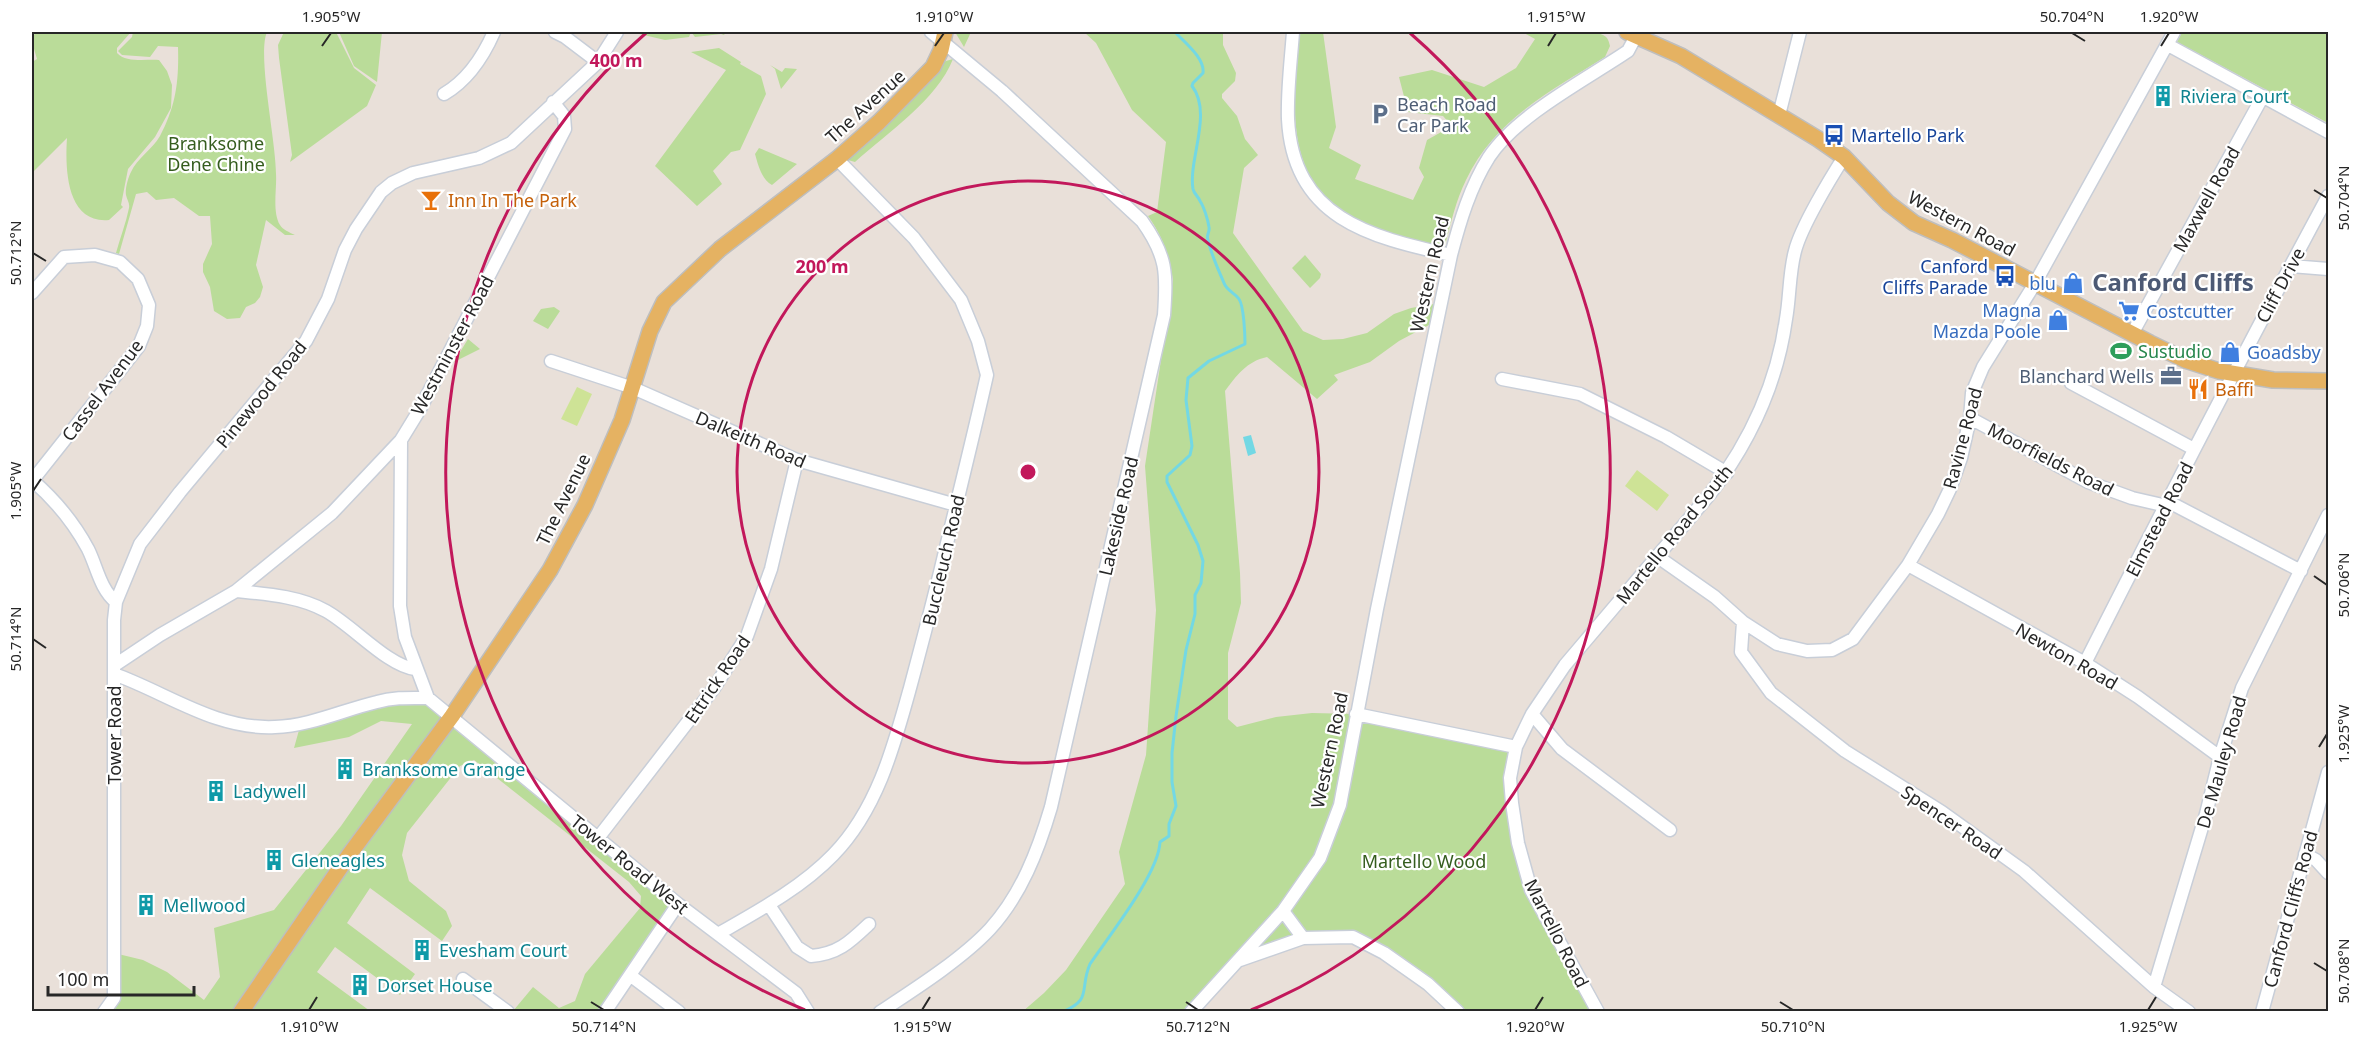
<svg xmlns="http://www.w3.org/2000/svg" width="2360" height="1043" viewBox="0 0 2360 1043" font-family="'Noto Sans',sans-serif">
	<rect width="100%" height="100%" fill="#e9e0d9"/>
	<!-- green -->
	<path fill="#badc99" d="M35,32H131L117,48V53C126,63 146,59 159,60L167,71L172,85L171,108L155,137L128,169L121,205L123,207L109,220C66,224 65,168 67,138L32,173V62L37,59L32,42Z
		M133,32H267C257,55 276,141 276,174C277,188 272,212 280,225C283,230 289,232 295,235H285L266,220L256,265L263,287L260,297L255,303L246,307L240,318L227,319L214,311L210,287L203,272V264L212,244L210,216H199L174,198L156,200L147,192L136,194L119,254L116,253C120,238 126,223 129,208C130,203 127,200 126,195C125,189 128,178 131,172C137,158 152,150 160,136C176,106 179,81 178,47L158,46L150,57L122,55L118,51L132,37Z
		M284,32H336L354,68L376,85L367,106L290,162L292,155L279,58L278,45Z
		M339,32H382L377,82L354,66Z
		M631,32H678L686,34L688,32H726L724,35L721,34L695,37L691,32L689,37L665,40Z
		M955,32H971L964,47Z
		M1084,32H1223V45L1236,73L1235,81L1222,94V98L1237,116L1245,139L1258,155L1244,168L1233,233L1303,331L1323,340L1343,339L1367,333L1394,314L1411,308L1434,304L1429,325L1399,341L1370,362L1334,375L1338,380L1317,399L1267,357C1247,361 1236,376 1225,391L1240,573L1241,603L1228,653V719L1237,727L1276,717L1312,713L1356,714L1516,747L1510,778L1531,890L1598,1011H1458L1353,937L1303,938L1236,961L1191,1011L1022,1012L1044,993L1066,970L1125,884L1119,852L1146,755L1156,610L1145,466L1173,280C1169,255 1163,237 1148,216L1157,212L1166,142L1132,110L1096,43Z
		M1298,32H1323L1336,127L1329,148L1361,165L1355,179L1413,200L1424,177L1419,168L1427,140L1452,126L1443,116L1408,112L1399,77L1432,70L1484,87L1516,68L1535,39L1522,32C1543,32 1586,27 1603,35C1608,37 1609,42 1610,46L1605,57C1552,90 1494,120 1466,180C1456,200 1451,223 1445,245C1426,251 1401,238 1384,231C1366,225 1345,218 1330,205C1326,202 1323,196 1319,191C1285,146 1296,84 1298,32Z
		M2182,32H2328V123L2177,42Z
		M719,48L741,62L740,64L761,76L766,94L740,150L731,152L713,171L722,184L697,206L655,166L726,70L691,52Z
		M953,59C937,100 887,133 855,162L848,160V155L940,65L946,61Z
		M770,65L782,72L785,68L797,69L781,89L775,69Z
		M759,148L797,164L772,185C762,180 758,165 755,154Z
		M1305,255L1321,274L1320,278L1310,288L1292,268Z
		M554,307L560,311L548,329L533,321L541,309Z
		M468,339L480,349L454,362Z
		M428,698L678,904L605,1011H513L533,987L559,1008L575,1001L585,974L640,908L641,896L629,882L474,760L460,766L407,833L402,855L409,881L446,911L452,926L442,941L370,888L347,923L415,974L400,995L335,947L317,972L370,1011L104,1012L114,998V953L143,960L167,972L204,1000L220,977L214,928L274,910L341,826L412,724L381,721L349,737L294,748L301,723L380,701Z"/>
	<!-- pitch -->
	<path fill="#cee396" d="M577,387L592,394L577,426L561,419Z
		M1637,470L1669,495L1657,511L1625,486Z"/>
	<!-- water -->
	<path fill="#73d8e4" d="M1251,435L1256,453L1248,456L1243,437Z"/>
	<g fill="none" stroke-linecap="round" stroke-linejoin="round">
		<!-- stream -->
		<path stroke="#73d8e4" stroke-width="3" d="M1062,1012C1093,1000 1079,989 1090,964C1109,936 1159,873 1160,842L1169,836V824L1176,806L1172,782V753L1176,716L1186,650L1195,614V595L1201,583L1203,561L1198,545L1167,482V476L1190,455L1192,446L1186,400L1188,378L1209,361L1245,344C1245,336 1244,306 1239,299C1235,293 1227,291 1224,283C1218,269 1211,254 1208,240C1206,235 1210,232 1209,227C1208,220 1204,207 1200,201C1198,196 1194,194 1193,189C1188,160 1213,113 1192,86L1193,83L1203,73C1205,58 1184,42 1175,32"/>
		<defs>
			<path id="minor" d="M555,32L565,37L598,62
				M1293,32C1291,60 1287,90 1288,119C1293,218 1369,237 1451,255
				M2168,45L2328,132
				M444,94C468,80 483,57 494,32
				M553,102L564,116L565,129L420,409L401,440L400,606L405,637L428,698L678,904L796,993L808,1012
				M1779,115L1800,32
				M2291,266L2328,269
				M32,293L64,257L95,255L120,262L138,279L149,305L147,326L139,346L32,481
				M2132,334L2263,96
				M551,361L633,388L797,460L956,505
				M1502,379L1580,394L1666,437L1727,473
				M2071,383L2194,449
				M1970,418L2088,482L2132,498L2167,506
				M32,480C54,499 74,523 88,549C97,567 100,589 116,602
				M2169,502L2301,571
				M1658,557L1715,597L1743,622L1777,644L1807,651L1832,650L1853,639L1908,565L1938,514L1950,489L1961,458L1970,418L1972,393L1983,367L2034,285L2174,32
				M1908,565L2085,663L2138,697L2220,757
				M236,591C266,594 299,596 326,611C353,626 388,666 415,669
				M1743,622L1741,652L1771,693L1845,751L1942,812L2024,871L2154,987L2189,1012
				M2085,663C2164,507 2245,350 2328,196
				M115,665L160,635L236,591L332,513L401,440
				M114,674C167,693 216,730 275,727C310,726 343,710 377,702C394,697 411,698 428,698
				M1356,714L1516,747
				M1532,714L1562,749L1670,830
				M598,838L714,688L747,636L771,569L797,460
				M2305,854L2316,860L2328,873
				M769,905L797,947L811,956C838,954 850,942 869,924
				M1283,911L1303,938
				M718,934C758,911 801,888 833,855C877,810 894,746 910,688C921,647 932,606 942,564C957,501 973,438 987,375L978,341L961,300L914,238L837,159
				M1240,960L1303,938L1353,937L1384,953L1428,984L1458,1012
				M631,976L679,1012
				M463,979L508,1012
				M2154,987L2206,814L2220,757L2242,688L2328,515
				M104,1012L114,998V620L116,602L140,544L180,492L306,341L328,299L345,250L356,229L381,192L392,183L413,173L479,158L511,143L598,62L617,32
				M605,1012L678,904
				M880,1012C915,989 962,959 990,929C1021,895 1038,851 1051,807L1164,315C1167,273 1167,256 1142,221L1002,91L931,32
				M1191,1012L1283,911L1320,858L1340,805L1377,609L1451,255C1460,221 1470,187 1489,157C1517,115 1585,80 1628,51L1636,36
				M1598,1012L1531,890L1518,843L1512,803L1510,778L1516,747L1532,714L1565,665L1710,494C1749,443 1777,384 1786,319C1790,297 1789,273 1795,251C1801,227 1830,179 1844,157
				M2262,1012L2328,772"/>
			<path id="major" d="M1627,32L1681,56L1818,139L1844,157L1888,203L1914,223L1952,240L2150,343L2185,360L2219,371L2273,380L2328,381
				M241,1012L349,855L452,716L550,570L585,505L622,420L650,331L664,302L720,249L837,159L879,122L933,67L941,50L945,32"/>
		</defs>
		<!-- minor casing -->
		<use href="#minor" stroke="#c8ced8" stroke-width="15"/>
		<!-- major casing -->
		<use href="#major" stroke="#bebebe" stroke-width="18"/>
		<!-- minor -->
		<use href="#minor" stroke="#fff" stroke-width="12"/>
		<!-- major -->
		<use href="#major" stroke="#e5b262" stroke-width="15"/>
	</g>
	<!-- ticks -->
	<path fill="none" stroke="#272727" stroke-width="2" d="M2072,33L2085,41M322,46L331,33M935,46L944,33M1548,46L1556,33M2161,46L2169,33M2314,190L2327,198M33,253L46,261M33,491L41,479M2314,576L2327,585M33,639L46,648M2319,747L2327,734M2314,963L2327,971M591,1002L604,1010M1186,1002L1198,1010M1780,1002L1793,1010M309,1010L317,997M922,1010L930,997M1535,1010L1543,997M2148,1010L2156,997"/>
	<!-- distance rings -->
	<g fill="none" stroke="#c2185b" stroke-width="3">
		<circle cx="1028" cy="472" r="291"/>
		<path d="M805 1010A582 582 0 0 1 646 33M1410 33A582 582 0 0 1 1251 1010"/>
	</g>
	<!-- icons -->
	<defs>
		<symbol id="building-bare" viewBox="-9 -9 18 18"><path d="M-4-6H4V6H1V3H-1V6H-4ZM-2.5-4.3h1.7v1.8h-1.7ZM.8-4.3h1.7v1.8H.8ZM-2.5-1h1.7V.8h-1.7ZM.8-1h1.7V.8H.8Z" fill="#0f9aa8" stroke="#fff" stroke-width="2.5" paint-order="stroke"/></symbol>
		<symbol id="parking-bare" viewBox="-9 -9 18 18"><path d="M-3.5-5.5H1a3.5 3.5 0 0 1 0 7H-1V5.5H-3.5ZM-1-3.4V-.6H.8a1.4 1.4 0 0 0 0-2.8Z" fill="#5c6f8a" stroke="#fff" stroke-width="2.5" paint-order="stroke"/></symbol>
		<symbol id="bus-bare" viewBox="-9 -9 18 18"><path d="M-5-6H5V4H4V6H2V4H-2V6H-4V4H-5ZM-3.5-4V0h7V-4ZM-3.5 1.2v1.5H-2V1.2ZM2 1.2v1.5H3.5V1.2Z" fill="#1a4fb4" stroke="#fff" stroke-width="2.5" paint-order="stroke"/></symbol>
		<symbol id="bar-bare" viewBox="-9 -9 18 18"><path d="M-6-5H6L.8 .8V4.5H3.5V6h-7V4.5H-.8V.8Z" fill="#e8710a" stroke="#fff" stroke-width="2.5" paint-order="stroke"/></symbol>
		<symbol id="shop-bare" viewBox="-9 -9 18 18"><path d="M-5-2.5h2.3a2.7 3.5 0 0 1 5.4 0H5L5.5 6h-11ZM-1.5-2.5h3a1.5 2.3 0 0 0-3 0Z" fill="#3f7fe0" stroke="#fff" stroke-width="2.5" paint-order="stroke"/></symbol>
		<symbol id="supermarket-bare" viewBox="-9 -9 18 18"><path d="M-6-5.5h2.5l.6 2H6L4.5 2H-2.5L-4.4-4H-6ZM-1.5 3.2a1.3 1.3 0 1 0 .1 0ZM3 3.2a1.3 1.3 0 1 0 .1 0Z" fill="#3f7fe0" stroke="#fff" stroke-width="2.5" paint-order="stroke"/></symbol>
		<symbol id="stadium-bare" viewBox="-9 -9 18 18"><path d="M0-5a6.5 5 0 1 0 0 10a6.5 5 0 1 0 0-10ZM-3.5-1.8h7v3.6h-7Z" fill="#2e9e5b" stroke="#fff" stroke-width="2.5" paint-order="stroke"/></symbol>
		<symbol id="office-bare" viewBox="-9 -9 18 18"><path d="M-6-3h4V-5.5h4V-3h4V5H-6ZM-1-4.5V-3h2v-1.5ZM-6 0V1H6V0Z" fill="#5c6f8a" stroke="#fff" stroke-width="2.5" paint-order="stroke"/></symbol>
		<symbol id="restaurant-bare" viewBox="-9 -9 18 18"><path d="M-5-6h1v4h1v-4h1v4h1v-4h1v5L-1.5 .5V6h-2V.5L-5-1ZM5-6V6H3V1.5H1.5Q1.5-4 5-6Z" fill="#e8710a" stroke="#fff" stroke-width="2.5" paint-order="stroke"/></symbol>
	</defs>
	<g fill-rule="evenodd">
		<use href="#building-bare" x="2148" y="81" width="30" height="30"/>
		<use href="#parking-bare" x="1365" y="99" width="30" height="30"/>
		<use href="#bus-bare" x="1819" y="120" width="30" height="30"/>
		<use href="#bar-bare" x="416" y="185" width="30" height="30"/>
		<use href="#bus-bare" x="1990" y="261" width="30" height="30"/>
		<use href="#shop-bare" x="2058" y="268" width="30" height="30"/>
		<use href="#supermarket-bare" x="2114" y="296" width="30" height="30"/>
		<use href="#shop-bare" x="2043" y="305" width="30" height="30"/>
		<use href="#stadium-bare" x="2106" y="336" width="30" height="30"/>
		<use href="#shop-bare" x="2215" y="337" width="30" height="30"/>
		<use href="#office-bare" x="2156" y="361" width="30" height="30"/>
		<use href="#restaurant-bare" x="2183" y="374" width="30" height="30"/>
		<use href="#building-bare" x="330" y="754" width="30" height="30"/>
		<use href="#building-bare" x="201" y="776" width="30" height="30"/>
		<use href="#building-bare" x="259" y="845" width="30" height="30"/>
		<use href="#building-bare" x="131" y="890" width="30" height="30"/>
		<use href="#building-bare" x="407" y="935" width="30" height="30"/>
		<use href="#building-bare" x="345" y="970" width="30" height="30"/>
	</g>
	<g text-anchor="middle" dominant-baseline="central" stroke-width="4.5" stroke-linejoin="round" paint-order="stroke">
		<!-- culture labels -->
		<g font-size="18" fill="#0d838f" stroke="#fff" text-anchor="start">
			<text x="2180" y="96">Riviera Court</text>
			<text x="362" y="769">Branksome Grange</text>
			<text x="233" y="791">Ladywell</text>
			<text x="291" y="860">Gleneagles</text>
			<text x="163" y="905">Mellwood</text>
			<text x="439" y="950">Evesham Court</text>
			<text x="377" y="985">Dorset House</text>
		</g>
		<!-- service labels -->
		<g font-size="18" fill="#4e5e75" stroke="#fff" text-anchor="start">
			<text x="1397" y="104">Beach Road<tspan x="1397" dy="21">Car Park</tspan></text>
			<text x="2154" y="376" text-anchor="end">Blanchard Wells</text>
		</g>
		<!-- street labels -->
		<g font-size="18" fill="#272727" stroke="#fff">
			<text transform="translate(865 106) rotate(-42)">The Avenue</text>
			<text transform="translate(2206 199) rotate(-61)">Maxwell Road</text>
			<text transform="translate(1962 223) rotate(28)">Western Road</text>
			<text transform="translate(1429 274) rotate(-77)">Western Road</text>
			<text transform="translate(2280 285) rotate(-62)">Cliff Drive</text>
			<text transform="translate(452 345) rotate(-62)">Westminster Road</text>
			<text transform="translate(102 390) rotate(-53)">Cassel Avenue</text>
			<text transform="translate(261 394) rotate(-51)">Pinewood Road</text>
			<text transform="translate(1962 438) rotate(-75)">Ravine Road</text>
			<text transform="translate(751 439) rotate(23)">Dalkeith Road</text>
			<text transform="translate(2051 459) rotate(27)">Moorfields Road</text>
			<text transform="translate(563 499) rotate(-64)">The Avenue</text>
			<text transform="translate(1118 516) rotate(-77)">Lakeside Road</text>
			<text transform="translate(2159 519) rotate(-63)">Elmstead Road</text>
			<text transform="translate(1674 534) rotate(-51)">Martello Road South</text>
			<text transform="translate(943 560) rotate(-77)">Buccleuch Road</text>
			<text transform="translate(2067 656) rotate(30)">Newton Road</text>
			<text transform="translate(717 679) rotate(-56)">Ettrick Road</text>
			<text transform="translate(114 735) rotate(-90)">Tower Road</text>
			<text transform="translate(1329 750) rotate(-78)">Western Road</text>
			<text transform="translate(2221 762) rotate(-74)">De Mauley Road</text>
			<text transform="translate(1952 822) rotate(34)">Spencer Road</text>
			<text transform="translate(630 864) rotate(39)">Tower Road West</text>
			<text transform="translate(2290 909) rotate(-75)">Canford Cliffs Road</text>
			<text transform="translate(1557 933) rotate(63)">Martello Road</text>
		</g>
		<!-- transit labels -->
		<g font-size="18" fill="#164399" stroke="#fff" text-anchor="start">
			<text x="1851" y="135">Martello Park</text>
			<text x="1988" y="266" text-anchor="end">Canford<tspan x="1988" dy="21">Cliffs Parade</tspan></text>
		</g>
		<!-- park labels -->
		<g font-size="18" fill="#355d1e" stroke="#fff">
			<text x="216" y="143">Branksome<tspan x="216" dy="21">Dene Chine</tspan></text>
			<text x="1424" y="861">Martello Wood</text>
		</g>
		<!-- food labels -->
		<g font-size="18" fill="#c56008" stroke="#fff" text-anchor="start">
			<text x="448" y="200">Inn In The Park</text>
			<text x="2215" y="389">Baffi</text>
		</g>
		<!-- shop labels -->
		<g font-size="18" fill="#366cbe" stroke="#fff" text-anchor="end">
			<text x="2056" y="283">blu</text>
			<text x="2041" y="310">Magna<tspan x="2041" dy="21">Mazda Poole</tspan></text>
			<text x="2146" y="311" text-anchor="start">Costcutter</text>
			<text x="2247" y="352" text-anchor="start">Goadsby</text>
		</g>
		<!-- leisure labels -->
		<g font-size="18" fill="#27864d" stroke="#fff" text-anchor="start">
			<text x="2138" y="351">Sustudio</text>
		</g>
		<!-- district labels -->
		<g font-size="24" font-weight="bold" fill="#4c5974" stroke="#fff">
			<text x="2173" y="281">Canford Cliffs</text>
		</g>
	</g>
	<circle cx="1028" cy="472" r="9" fill="#c2185b" stroke="#fff" stroke-width="3"/>
	<g font-size="18" text-anchor="middle" font-weight="bold" fill="#c2185b" stroke="#fff" stroke-width="4.5" stroke-linejoin="round" paint-order="stroke">
		<text x="616" y="67">400 m</text>
		<text x="822" y="273">200 m</text>
	</g>
	<!-- border -->
	<rect width="2360" height="1043" fill="none" stroke="#ffffff" stroke-width="66"/>
	<!-- scale -->
	<path d="M48 986v9h146v-9" fill="none" stroke="#272727" stroke-width="3"/>
	<text x="57" y="986" font-size="18" fill="#272727" stroke="#ffffff" stroke-width="4.5" paint-order="stroke">100 m</text>
	<rect x="33" y="33" width="2294" height="977" fill="none" stroke="#272727" stroke-width="2"/>
	<g font-size="15" text-anchor="middle" fill="#272727">
		<text x="331" y="22">1.905°W</text>
		<text x="944" y="22">1.910°W</text>
		<text x="1556" y="22">1.915°W</text>
		<text x="2072" y="22">50.704°N</text>
		<text x="2169" y="22">1.920°W</text>
		<text transform="translate(2344 198) rotate(-90)" y="5">50.704°N</text>
		<text transform="translate(16 253) rotate(-90)" y="5">50.712°N</text>
		<text transform="translate(16 491) rotate(-90)" y="5">1.905°W</text>
		<text transform="translate(2344 585) rotate(-90)" y="5">50.706°N</text>
		<text transform="translate(16 639) rotate(-90)" y="5">50.714°N</text>
		<text transform="translate(2344 734) rotate(-90)" y="5">1.925°W</text>
		<text transform="translate(2344 971) rotate(-90)" y="5">50.708°N</text>
		<text x="309" y="1032">1.910°W</text>
		<text x="604" y="1032">50.714°N</text>
		<text x="922" y="1032">1.915°W</text>
		<text x="1198" y="1032">50.712°N</text>
		<text x="1535" y="1032">1.920°W</text>
		<text x="1793" y="1032">50.710°N</text>
		<text x="2148" y="1032">1.925°W</text>
	</g>
</svg>
